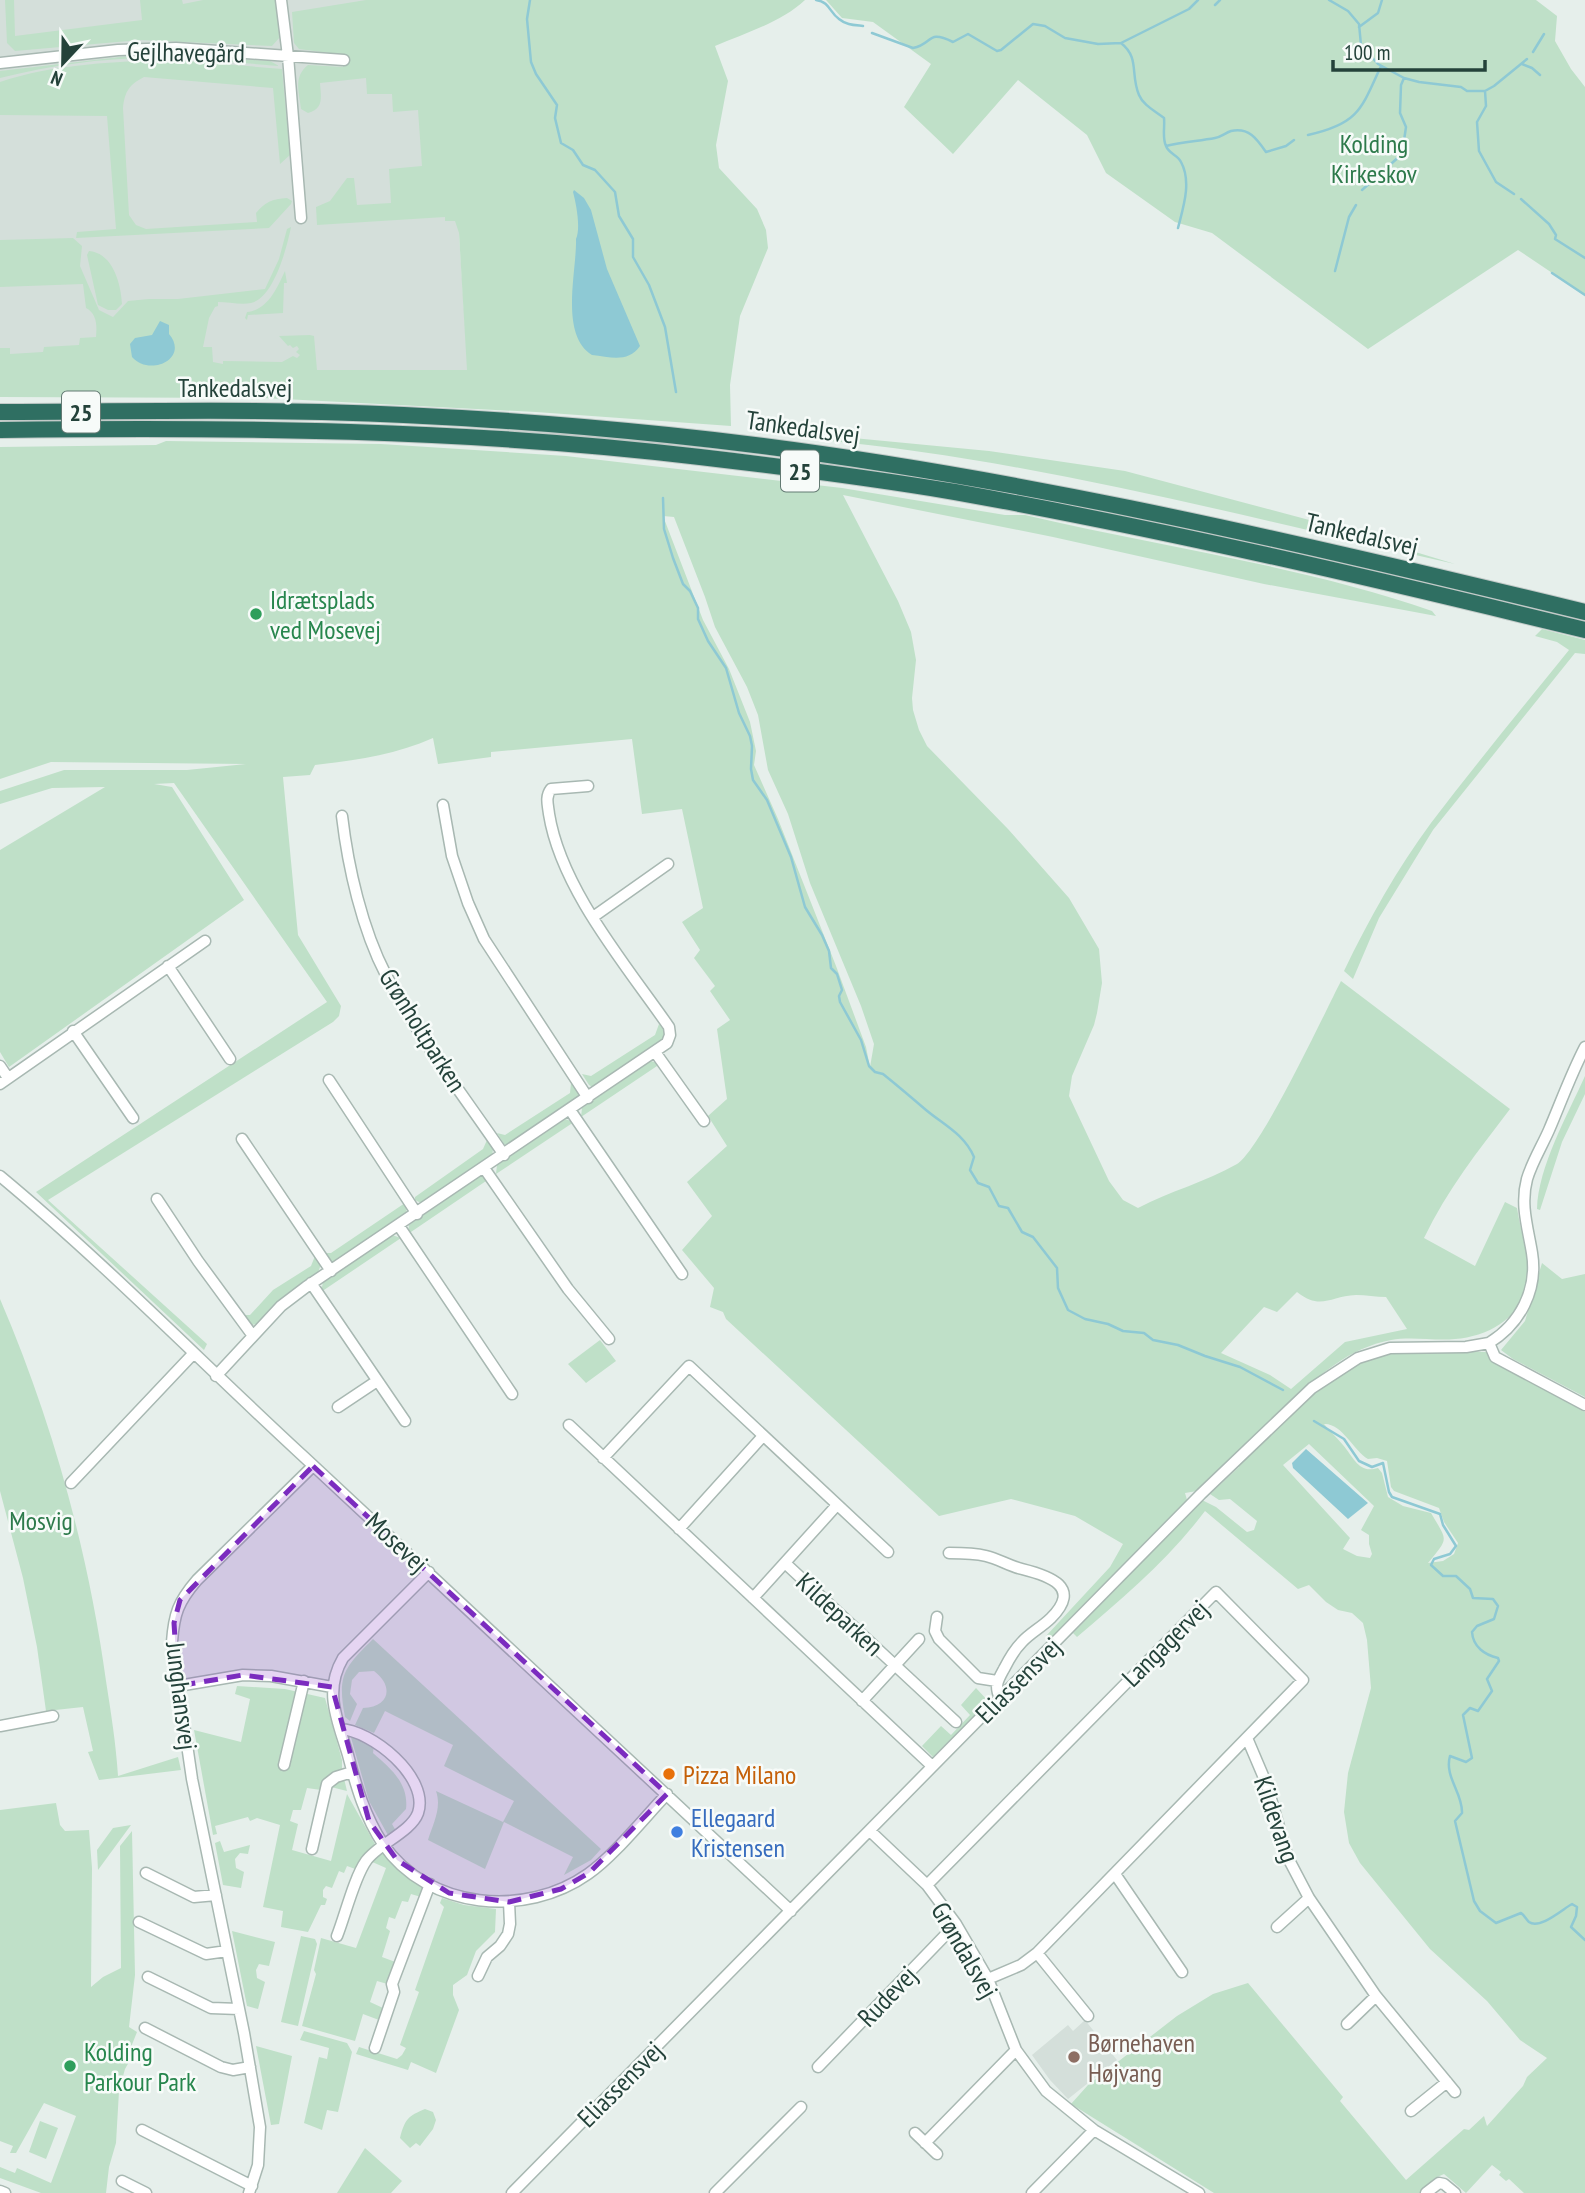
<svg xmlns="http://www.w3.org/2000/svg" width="1585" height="2193" viewBox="0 0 1585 2193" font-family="'PT Sans Narrow',sans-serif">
	<rect width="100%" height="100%" fill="#e6efeb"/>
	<!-- built -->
	<path fill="#d4dfda" d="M0,0H455L459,234L468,370L0,372Z
		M1085,2020L1117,2060L1068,2099L1050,2080L1032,2055L1068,2025L1073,2031Z"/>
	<!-- green -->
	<path fill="#bfe0c8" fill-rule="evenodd" d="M5,0H14L15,36L142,20L140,0H182L183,4L203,0H275L280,37L272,46L140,40L15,51L7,43Z
		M366,0H805C782,22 745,33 715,46L728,81L716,145L719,168L757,209L766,230L768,248L740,316L730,385L731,426L536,412L264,398L0,397V348H10V354L43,352L44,347L79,345L80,338L96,337C97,325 97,314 86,308L83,284L0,287V240L73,238L82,246L80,266L99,310L113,317L128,301L149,299H178L265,289L279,259L287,229L291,227C287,247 274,298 251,303C241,305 228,302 218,302V306L215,307L209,318L203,347H212L213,362L223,364V361L282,362L293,356L297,358L300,355L296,352L299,349L297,346L293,348L290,345L288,346L279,336L310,335L314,336L317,370H467L459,233L455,221H445V217L317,225L316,207L330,201L347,178H354L357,205L391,203L389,169L422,166L418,110L393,112L392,94H367L366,78L320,83C321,97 324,109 308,113L301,109C299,92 293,77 308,65L343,67L344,55L299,49L294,43L292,12Z
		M826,0H1536L1557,16L1555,41L1571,69L1585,87V295L1518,250L1368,349L1212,233L1175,222L1106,173L1087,135L1018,80L953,154L904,107L931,64L873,22L842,18Z
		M137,55H169L270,61L279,66C239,63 200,58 160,58C108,57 51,65 0,78V71Z
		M175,60L282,69L290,155L280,164L273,88L144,77C129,85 125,91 123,108L129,215L136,225L146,229L257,222L256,213C265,202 272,199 287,198L292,201L291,204L269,228L76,238L77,232L116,229L107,116L0,115V82C53,64 119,61 175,60Z
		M89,251C113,253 121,284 122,304L116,310H108L98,305L87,255Z
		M285,271L287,283H284L283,313L248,315L247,320L245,318L247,312C268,310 277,288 285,271Z
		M822,435L989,451L1125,471L1313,521L1455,564C1245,517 1035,460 821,440Z
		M166,441L381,444L566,456L842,488L1005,515H1025C1160,547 1300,565 1432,611L1436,616L1264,584L1053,537L843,495L898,601L911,632L916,660L912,698L913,710L919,730L927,746L1008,829L1069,898L1099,949L1102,983L1097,1013L1094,1025L1072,1076L1069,1096L1109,1181L1123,1200L1138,1208C1170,1191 1206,1182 1237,1164C1261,1149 1324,1014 1341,981L1510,1109C1478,1151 1447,1190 1424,1238L1475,1266L1505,1202L1517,1208C1520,1227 1526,1247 1528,1266C1532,1310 1495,1336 1455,1339C1434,1341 1411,1336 1391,1340C1349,1348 1319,1375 1289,1404L1298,1408C1319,1389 1346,1367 1373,1356C1399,1346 1456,1351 1486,1352L1494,1362L1585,1412V2193H1524L1509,2179L1506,2181L1499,2175L1501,2172L1492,2165L1466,2193L1444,2174L1435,2178L1421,2193H1214L1071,2104L1088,2085L1177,2016L1213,1994L1248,1983L1343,2097L1340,2101L1406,2180L1464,2129L1469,2130L1484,2116L1487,2126L1523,2086L1527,2077L1547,2058L1520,2040L1487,2001L1430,1949L1360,1863L1349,1843L1344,1812L1348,1773L1371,1688L1367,1640L1363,1623L1352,1613L1338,1610L1326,1602L1309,1585L1298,1589L1205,1511C1169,1559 1123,1598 1077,1637L1073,1633L1202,1500L1216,1507L1247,1532L1254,1530L1257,1521L1230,1499L1219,1500L1210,1494L1239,1467L1232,1458L1197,1491L1185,1493L1187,1500L1185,1505L1051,1641L1046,1636L1110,1567L1123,1544L1075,1516L1011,1499L939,1516L726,1319L723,1312L710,1307L714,1288L682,1250L712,1216L687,1182L727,1146L708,1116L727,1099L717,1029L730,1020L710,991L715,986L694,958L700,950L682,922L703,908L682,809L642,814L632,739L491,752V757L438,764L433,738C395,755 356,760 315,765L310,775L283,777L298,935L341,1006L339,1016L333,1022L48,1200L207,1344L204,1350L36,1192L327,1002L174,783L154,784L172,787L244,900L9,1067L0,1052V850L105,787L52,788L0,804V791L64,770H187L246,764L51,762L0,779V447L156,445ZM663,516L674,517L705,597L715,627L747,687L758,715L768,770L788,814L810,883L861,1006L874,1044L870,1067L866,1047L836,966L778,819L754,765L756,751L750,722L729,669L703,620ZM1297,1292C1321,1311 1330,1296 1356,1295C1366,1295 1376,1297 1386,1297L1407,1329L1345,1342L1291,1389L1270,1375L1221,1353L1264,1307L1277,1312ZM1324,1424C1342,1423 1353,1450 1368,1459L1377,1458L1387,1461L1391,1487L1394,1491L1439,1508L1444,1522L1458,1543L1454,1554L1443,1561L1428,1563C1449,1537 1448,1542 1431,1513L1403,1506L1388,1497L1382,1473L1378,1468C1359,1474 1354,1458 1343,1445C1337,1438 1330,1431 1324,1424ZM1309,1444L1374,1506L1361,1530L1369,1535V1544L1372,1554L1370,1558L1357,1556L1343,1549L1350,1538L1283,1465Z
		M1542,629L1585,640V654L1575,653L1433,830L1379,918L1353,979L1344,971C1369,919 1397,869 1431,823C1476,764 1523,707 1569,650L1557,642L1535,636Z
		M659,1024L665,1032L661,1043L594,1088L589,1085L582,1074L591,1076L655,1035Z
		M651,1061L660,1064L581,1117L582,1108Z
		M1585,1076V1094L1562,1142L1540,1210L1537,1209C1538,1167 1568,1114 1585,1076Z
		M574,1082L579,1090L578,1098L509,1145L504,1144L497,1133L505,1135L570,1093L571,1083Z
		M565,1119L574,1122L496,1174L497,1165Z
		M487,1140L493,1149L492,1157L421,1203L415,1200V1197L483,1149Z
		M480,1176L489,1179L408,1234L409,1225Z
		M405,1203L407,1206L406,1214L337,1262L328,1260L324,1253H331Z
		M392,1235L401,1238L321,1292L323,1282Z
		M315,1256L321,1264L318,1273L257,1324L251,1325L244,1315H250L273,1290L311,1266Z
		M1542,1263L1562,1279L1585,1274V1397L1513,1359L1501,1350L1525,1321Z
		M0,1299C52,1420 88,1550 106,1681C111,1713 116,1744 118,1776L178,1757L181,1770L99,1780L88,1752L93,1751L83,1707L46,1711L37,1647L23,1578L0,1491Z
		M600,1340L616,1361L586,1383L568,1364Z
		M373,1639L601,1849L591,1860L564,1875L573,1857L504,1822L485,1869L428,1840C433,1824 442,1808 436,1791L503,1822L514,1801L444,1766L453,1745L385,1711L374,1733L355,1725L363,1708C390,1707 394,1686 374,1671L359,1672L352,1680L350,1694L357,1704L350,1721L345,1717C337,1675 344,1668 373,1639Z
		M237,1686L285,1689L325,1698L342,1760V1770L347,1791L323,1785L321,1790L307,1788L301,1810H293L290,1821L298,1824L292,1850L331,1861L347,1794L376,1846L358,1870L347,1866L344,1873L339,1871L332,1888L326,1886L323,1890V1897L327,1899L325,1905H321L308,1932L281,1927L283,1911L263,1907L280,1825L257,1818L250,1821L248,1817L215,1826L217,1834L213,1835L194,1730L241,1742L250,1699L235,1694Z
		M976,1688L989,1702L933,1757L922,1746L941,1726L951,1735L970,1715L961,1705Z
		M350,1734L374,1745L373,1753C390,1768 409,1783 406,1809L392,1824L396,1831L389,1837L369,1801Z
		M56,1803L60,1825L65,1831L89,1830L92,1868L91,1987L103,1977L121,1968L120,1846L132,1831L135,1975L129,2027L137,2032L131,2047L133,2055L125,2069L119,2091L116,2143L109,2167L106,2193H41L0,2178V2167L15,2173L17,2168L51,2183L76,2116L44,2103L16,2153H10L13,2146L0,2141V1810Z
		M131,1825L98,1870L97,1850L113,1828Z
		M220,1841L224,1852L250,1845L248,1854L240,1853L235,1859L236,1868L244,1872L241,1888L223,1885L215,1843Z
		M381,1852L425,1889L421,1897L411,1894L408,1902L402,1901L395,1919L389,1917L386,1928L390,1931L382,1957L398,1963L391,1985L377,1981L370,2002L383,2008L379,2020L363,2014L355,2041L302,2026L316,1974L314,1970L321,1938L356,1948L386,1868L370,1861Z
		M442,1898L464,1905L496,1909L495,1932L476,1951L467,1975L453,1985V1995L459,2010L436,2073L411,2062L408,2070L356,2054L359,2047L397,2059L402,2055L406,2048L400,2045L419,1992L415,1990L444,1907L440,1903Z
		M232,1931L275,1942L269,1966L259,1964L256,1970L257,1978L265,1982L258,2009L247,2006Z
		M301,1936L315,1939L317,1944L298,2026L281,2022Z
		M304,2031L347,2043L352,2052L338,2112L327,2110L322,2130L304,2123L319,2057L327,2059L329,2048L300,2040Z
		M256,2046L292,2056L279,2124L271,2125Z
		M425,2109L433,2112L436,2120L433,2129L420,2146L416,2143L410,2148L400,2138C405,2119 408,2116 425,2109Z
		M40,2121L58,2128L46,2159L29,2152Z
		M365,2148L402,2181L391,2193H337Z"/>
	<!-- water -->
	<path fill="#8ec9d4" d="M574,190L584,198L591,210L607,269L640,346C628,363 611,357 592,355C559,334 577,271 576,239C581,228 576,203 573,192Z
		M160,321L169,325V334C190,359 149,377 132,357L130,344L135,338L152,335Z
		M1306,1449L1368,1503L1348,1519L1293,1468L1292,1463Z"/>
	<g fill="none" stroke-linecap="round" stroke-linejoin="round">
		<!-- stream -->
		<path stroke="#8ec9d4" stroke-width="2.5" d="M530,0L527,19L531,62L536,74L557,105L555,118L561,143L573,150L583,165L595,170L615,192L619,216L633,239V257L649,285L665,327L676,392
			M816,0C830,2 829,12 839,19C846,25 855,25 863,26
			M1329,0L1348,11L1359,24L1361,45L1378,64L1404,78L1419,82L1461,87L1467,91H1485L1494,86L1527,59
			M1215,5L1220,0
			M1359,27L1378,13L1382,0
			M872,33L913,48C934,44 926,29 953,42L968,34L997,51L1001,50L1033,24L1045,26L1065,38L1098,44L1121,43L1189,9L1198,0
			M1121,43C1140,58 1130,74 1139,95C1143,105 1155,111 1164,118C1165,127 1162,138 1166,146C1169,154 1178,155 1181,162C1192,182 1183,208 1178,228
			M1533,52L1544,34
			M1522,64L1532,68L1540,75
			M1485,91L1486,106L1477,122L1479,151L1496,182L1514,194
			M1308,135C1358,124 1361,110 1381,66
			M1166,146C1182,142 1199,141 1215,138C1221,137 1225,133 1231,131C1249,127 1257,139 1266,152L1286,146L1294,140
			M1362,190L1402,154L1406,127L1400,113L1401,85L1404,78
			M1521,199L1549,224L1556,235L1555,239L1585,258
			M1335,271L1349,217L1356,205
			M1552,273L1585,295
			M663,498L664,529L673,558L683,584L690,591L698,608V619L708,641L726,668L739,713L750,736L752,746L751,769L753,780L767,800L791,857L805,907L822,935L829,951L831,968L837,974L842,990L839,996L840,1002L861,1040L869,1066L875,1072L883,1074C898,1086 912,1098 926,1110C944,1125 964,1134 974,1157L970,1170L978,1183L989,1187L999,1206L1008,1208L1022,1232L1033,1237L1057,1268L1058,1288L1068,1310L1085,1319L1108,1324L1123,1331L1144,1333L1153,1340L1178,1345L1205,1356L1240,1367L1283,1390
			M1314,1421L1344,1439L1359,1461L1372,1467L1383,1463L1389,1492L1392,1497L1440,1514L1443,1525L1456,1546L1450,1554L1434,1559L1431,1565L1443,1576H1456L1470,1589L1473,1598L1493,1599L1498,1606L1494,1619L1477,1626L1472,1632C1473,1647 1485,1655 1498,1658L1499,1661L1487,1679L1492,1691L1478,1711L1470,1708L1463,1715L1472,1758L1466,1762L1450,1756C1444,1777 1463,1793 1462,1813L1455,1821L1474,1901L1480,1911L1496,1923L1521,1913C1525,1916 1526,1919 1529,1922C1540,1930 1564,1908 1572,1904L1577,1907L1576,1916L1571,1927L1585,1940"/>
		<defs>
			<path id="minor" d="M281,0L288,56L301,218
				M0,63L118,50L176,48L344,60
				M443,805L452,856L468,903L484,939L588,1098
				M342,816C348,867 362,929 386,975C419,1039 464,1096 504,1155
				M593,917L668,864
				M168,966L230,1059
				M73,1031L133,1118
				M655,1052L704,1121
				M0,1066L8,1078
				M329,1080L417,1214
				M0,1084L205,941
				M570,1110L682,1274
				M242,1139L331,1271
				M484,1168L568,1289L609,1339
				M0,1176C106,1264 202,1363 303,1456C465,1608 629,1758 791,1911
				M157,1199L198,1261L253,1336
				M399,1226L512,1394
				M311,1283L405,1421
				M1489,1343C1520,1324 1538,1290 1532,1253C1528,1228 1520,1205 1527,1179C1532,1162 1542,1146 1549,1130C1561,1102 1571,1074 1585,1047
				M216,1376L281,1306L306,1287L667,1043L670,1035L669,1027C626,965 561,889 549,814C548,805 545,797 551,789L588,786
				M338,1407L377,1381
				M569,1425L931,1765
				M603,1458L689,1366L888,1552
				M71,1483L193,1354
				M679,1529L763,1436
				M949,1553C962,1553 974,1553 986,1556C999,1559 1009,1566 1022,1569C1050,1576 1082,1587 1051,1618C1042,1627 1030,1633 1022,1642C1014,1650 1009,1659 1004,1669C998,1680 994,1686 1000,1698
				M785,1563L956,1722
				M429,1572L343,1658C323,1692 338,1721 348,1755C356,1786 365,1817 383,1844C428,1910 526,1918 588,1874C614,1856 644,1818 667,1794
				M753,1598L837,1505
				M937,1617L935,1631L939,1639L978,1678L997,1681
				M178,1686L243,1675L271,1676L332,1687
				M862,1701L919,1639
				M0,1726L53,1716
				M1247,1738L1267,1785L1288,1858L1309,1898L1376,1996L1455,2092
				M284,1765L304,1681
				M870,1831L927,1885L956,1924L988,1979L1016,2050L1046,2091L1094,2130L1199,2193
				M312,1849L327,1784L336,1777L352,1772
				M146,1873L194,1897L216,1895
				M1115,1874L1182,1972
				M927,1885L1216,1592L1303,1680L1037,1953L1021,1965L988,1979
				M139,1922L206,1954L227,1951
				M1277,1927L1309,1898
				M337,1936C345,1916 354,1878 366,1861C378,1844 411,1832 418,1813C430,1777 371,1730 340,1729
				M1037,1953L1088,2016
				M478,1976L487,1957L500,1946L508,1934L510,1924L509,1902
				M148,1977L211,2008L239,2009
				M1347,2024L1376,1996
				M145,2028L221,2067L233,2070L250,2067
				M375,2048L394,1992L392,1984L430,1884
				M818,2067L956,1924
				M1411,2111L1447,2082
				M142,2130L252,2186
				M915,2133L937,2154
				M925,2143L1016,2050
				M122,2181L146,2193
				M0,2191L5,2193
				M249,2193L258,2165L260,2127L244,2033L192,1779L172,1642C174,1614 178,1602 197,1580L313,1466
				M512,2193L1201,1494L1312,1388L1358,1358L1390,1348L1466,1347L1489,1343L1495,1357L1585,1405
				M715,2193L801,2107
				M1032,2193L1094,2130
				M1426,2193L1439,2183L1444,2184L1455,2193"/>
			<path id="highway" d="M0,412C107,412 215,409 322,412C438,415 553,423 668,435C979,467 1282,539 1585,612
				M0,430C233,427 468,429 700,457C785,467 871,478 955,492C1167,530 1376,579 1585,630"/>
		</defs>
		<!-- minor casing -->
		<use href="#minor" stroke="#a8b8b2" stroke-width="13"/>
		<!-- highway casing -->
		<use href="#highway" stroke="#c2cac8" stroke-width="18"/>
		<!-- minor -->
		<use href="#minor" stroke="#fff" stroke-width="10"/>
		<!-- highway -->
		<use href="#highway" stroke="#2f6f62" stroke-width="16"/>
	</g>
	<!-- marked area -->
	<path fill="#7b2cbf" fill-opacity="0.2" stroke="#7b2cbf" stroke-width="5" stroke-dasharray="14 9" stroke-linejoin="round" d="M313,1466L667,1794L589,1873L561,1889L509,1902L449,1893L397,1860L369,1821L332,1687L243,1675L178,1686L174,1623L180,1600Z"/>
	<!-- markers -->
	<g fill="#2e9e5b" stroke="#f7fbf9" stroke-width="2.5">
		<circle cx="256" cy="614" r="7"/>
		<circle cx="70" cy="2066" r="7"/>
	</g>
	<circle fill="#e8710a" stroke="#f7fbf9" stroke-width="2.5" cx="669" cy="1774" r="7"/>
	<circle fill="#3f7fe0" stroke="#f7fbf9" stroke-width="2.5" cx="677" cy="1832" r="7"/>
	<circle fill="#8d6e63" stroke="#f7fbf9" stroke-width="2.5" cx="1074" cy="2057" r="7"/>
	<g text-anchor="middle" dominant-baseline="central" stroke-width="5" stroke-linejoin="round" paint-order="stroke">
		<!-- shield labels -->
		<g fill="#f7fbf9" stroke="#637a73" stroke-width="2">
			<rect x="62" y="391.5" width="38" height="41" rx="5"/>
			<rect x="781" y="450.5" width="38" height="41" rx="5"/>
		</g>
		<g font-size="24" font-weight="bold" fill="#24423a">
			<text x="81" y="412">25</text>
			<text x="800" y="471">25</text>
		</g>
		<!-- street labels -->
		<g font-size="26" fill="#24423a" stroke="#f7fbf9">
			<text transform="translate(186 52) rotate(1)">Gejlhavegård</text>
			<text x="235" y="387">Tankedalsvej</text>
			<text transform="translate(803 427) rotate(8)">Tankedalsvej</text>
			<text transform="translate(1362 534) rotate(13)">Tankedalsvej</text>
			<text transform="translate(423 1030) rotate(58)">Grønholtparken</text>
			<text transform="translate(397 1542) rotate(43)">Mosevej</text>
			<text transform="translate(840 1614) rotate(43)">Kildeparken</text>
			<text transform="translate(1165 1643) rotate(-45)">Langagervej</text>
			<text transform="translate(1018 1680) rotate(-45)">Eliassensvej</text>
			<text transform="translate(182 1696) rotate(83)">Junghansvej</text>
			<text transform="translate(1277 1819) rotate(71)">Kildevang</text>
			<text transform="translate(965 1950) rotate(60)">Grøndalsvej</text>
			<text transform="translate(887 1996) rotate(-46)">Rudevej</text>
			<text transform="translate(620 2084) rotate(-45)">Eliassensvej</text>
		</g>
		<!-- park labels -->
		<g font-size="26" fill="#2d7a4b" stroke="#f7fbf9">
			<text x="1374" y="143">Kolding<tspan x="1374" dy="30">Kirkeskov</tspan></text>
			<text x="41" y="1520">Mosvig</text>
		</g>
		<!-- leisure labels -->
		<g font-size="26" fill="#27864d" stroke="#f7fbf9" text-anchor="start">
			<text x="270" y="599">Idrætsplads<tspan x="270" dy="30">ved Mosevej</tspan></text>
			<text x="84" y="2051">Kolding<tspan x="84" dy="30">Parkour Park</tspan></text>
		</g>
		<!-- food labels -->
		<g font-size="26" fill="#c56008" stroke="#f7fbf9" text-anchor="start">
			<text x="683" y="1774">Pizza Milano</text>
		</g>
		<!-- shop labels -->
		<g font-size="26" fill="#366cbe" stroke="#f7fbf9" text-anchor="start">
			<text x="691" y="1817">Ellegaard<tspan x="691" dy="30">Kristensen</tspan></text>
		</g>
		<!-- education labels -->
		<g font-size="26" fill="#785e54" stroke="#f7fbf9" text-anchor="start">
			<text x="1088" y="2042">Børnehaven<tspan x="1088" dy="30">Højvang</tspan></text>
		</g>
	</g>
	<!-- north arrow -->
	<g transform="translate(63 63) rotate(202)" stroke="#f7fbf9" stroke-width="5" paint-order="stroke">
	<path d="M0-5L12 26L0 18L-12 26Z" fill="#24423a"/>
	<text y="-10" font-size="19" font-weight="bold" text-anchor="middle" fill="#24423a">N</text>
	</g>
	<!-- scale -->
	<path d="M1333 60v10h152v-10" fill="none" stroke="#24423a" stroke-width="3.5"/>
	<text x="1344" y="60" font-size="21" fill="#24423a" stroke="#f7fbf9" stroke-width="5" paint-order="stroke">100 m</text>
</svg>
